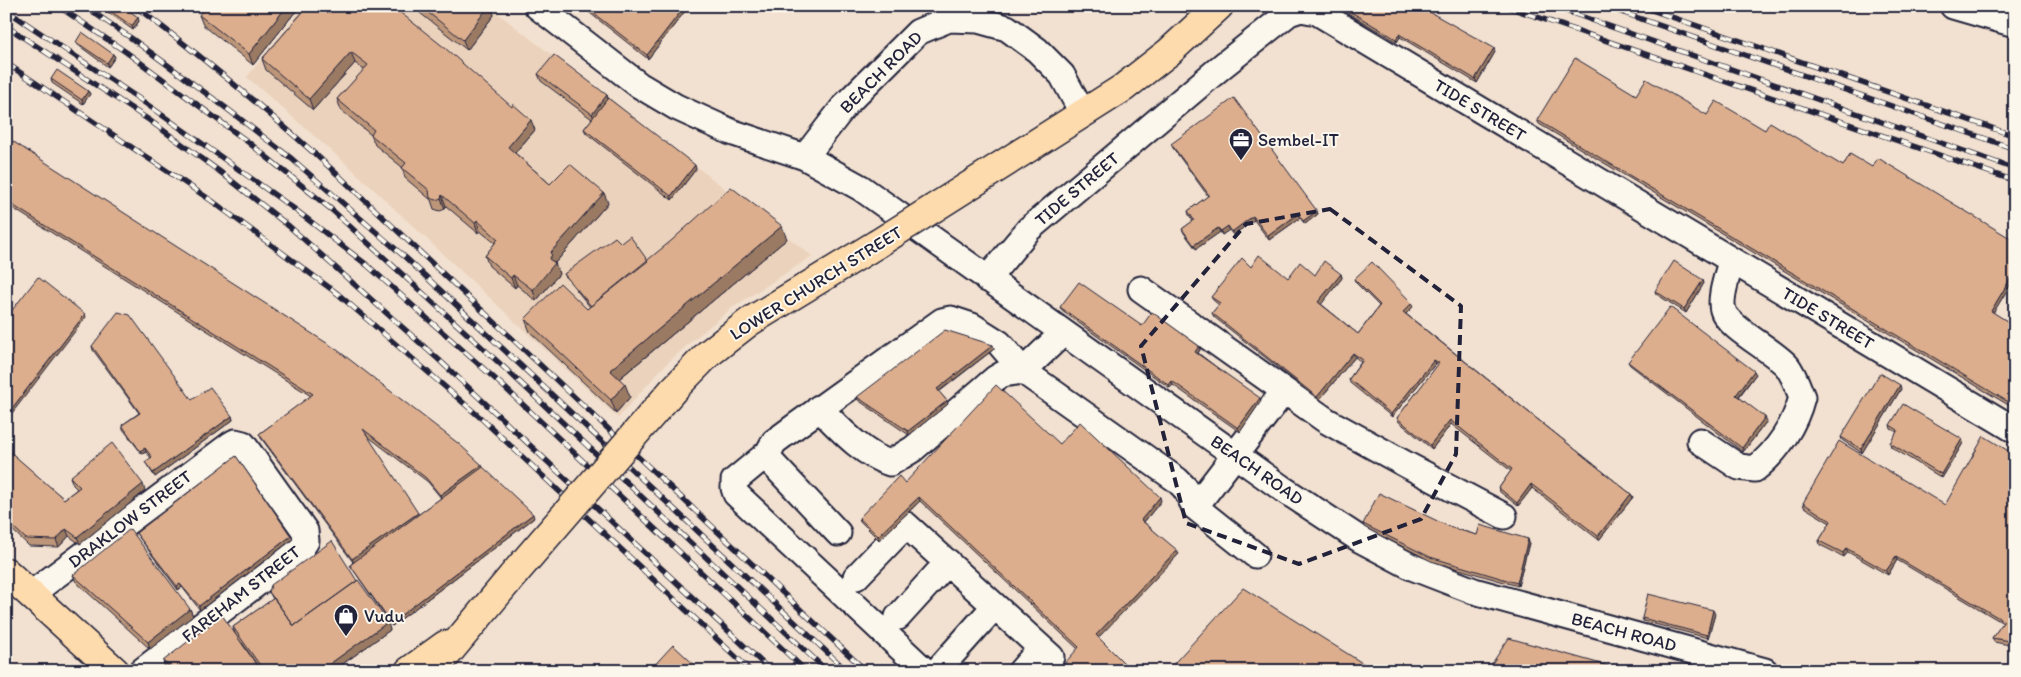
<svg xmlns="http://www.w3.org/2000/svg" width="2021" height="677" viewBox="0 0 2021 677" font-family="Itim,sans-serif">
	<rect width="100%" height="100%" fill="#f2e1d0"/>
	<filter id="ink" filterUnits="userSpaceOnUse"><feTurbulence type="fractalNoise" baseFrequency=".02" numOctaves="2"/><feDisplacementMap in="SourceGraphic" scale="10" xChannelSelector="R" yChannelSelector="G"/><feConvolveMatrix kernelMatrix="1 2 1 2 8 2 1 2 1" color-interpolation-filters="sRGB"/></filter>
	<g filter="url(#ink)">
		<!-- built -->
		<path fill="#ebd2bc" d="M304,6H488L812,256L732,308L693,340L663,367L618,418L353,170L247,77Z"/>
		<g fill="none" stroke-linecap="round" stroke-linejoin="round">
			<defs>
				<path id="minor" d="M537,6L639,85L676,107L731,132L805,157L861,188L1283,489L1361,540L1412,567L1474,591L1765,671
					M1953,6L2015,24
					M805,157L846,104L918,32L949,19L978,20L1007,28L1037,50L1062,75L1083,114
					M987,279L1029,229L1221,67L1289,13L1301,9L1317,12L2015,430
					M1141,289L1327,421L1407,465L1504,516
					M819,408C839,428 863,455 890,463L913,449L996,378L1003,374L1023,371L1063,333
					M1700,441L1739,467L1755,469C1777,452 1795,425 1802,397C1798,387 1794,375 1787,366C1773,350 1727,327 1723,310C1719,298 1728,274 1731,261
					M768,453L734,481V488L736,494L925,671
					M1195,507L1284,391
					M838,533L772,463L768,453L774,442L797,425L942,321L951,319L972,326L999,343L1023,371L1177,480L1185,488L1195,507L1255,555
					M856,577L906,525L1051,657
					M31,594L230,445L235,442L243,444L305,531L306,541L300,550L281,565L142,671
					M898,617L948,562
					M937,671L995,606
					M1021,671L1041,648"/>
				<path id="major" d="M934,208L1123,88L1169,52L1219,6
					M673,390L708,354L749,322L877,244
					M6,572L115,671
					M409,671L445,645
					M433,671L514,574"/>
			</defs>
			<!-- minor casing -->
			<use href="#minor" stroke="#22223b" stroke-width="29"/>
			<!-- major casing -->
			<use href="#major" stroke="#22223b" stroke-width="31"/>
			<!-- minor -->
			<use href="#minor" stroke="#fbf7ec" stroke-width="25"/>
			<!-- major -->
			<use href="#major" stroke="#fedbac" stroke-width="28"/>
			<defs>
				<path id="rail" d="M58,6L126,52L248,142L332,210L509,372L827,671
					M84,6L131,38L226,108L292,159L406,258L847,671
					M135,6C205,59 273,115 338,175L866,671
					M1505,6L2015,181
					M1552,6L2015,169
					M1604,6L2015,149
					M1640,6L2015,136
					M6,10L138,98L293,208L367,265L502,385L806,671
					M6,26L149,120L223,174L290,227L438,359L771,671
					M6,63L212,201L338,294L482,419L751,671"/>
			</defs>
			<!-- rail casing -->
			<use href="#rail" stroke="#22223b" stroke-width="5.5"/>
			<!-- rail -->
			<use href="#rail" stroke="#fbf7ec" stroke-width="4" stroke-dasharray="11" stroke-linecap="butt"/>
			<defs>
				<path id="major-bridge" d="M877,244L934,208
					M514,574L673,390"/>
			</defs>
			<!-- major-bridge casing -->
			<use href="#major-bridge" stroke="#22223b" stroke-width="31" stroke-linecap="butt"/>
			<!-- major-bridge -->
			<use href="#major-bridge" stroke="#fedbac" stroke-width="28"/>
		</g>
		<!-- wall -->
		<path fill="#bd9679" stroke="#22223b" fill-rule="evenodd" d="M101,6H122L139,21L133,30L102,8Z
			M173,6H184L180,11Z
			M300,6L253,65L203,25L199,15Z
			M308,6L535,130L515,153L550,184L608,203L555,263L559,274L536,301L517,285L515,288L489,266L485,256L495,243L480,231L478,233L446,206L445,209L440,211L434,209L431,200L405,178L402,167L375,145L371,135L341,110L337,99L364,70L355,63L313,110L266,70L262,59Z
			M411,6H491L494,15L467,50Z
			M581,6H689L648,59Z
			M1340,6H1419L1495,52L1477,83L1400,37L1397,42L1341,9Z
			M76,42L113,54L115,57L108,67L78,45Z
			M538,74L607,95L608,98L696,169L672,200L586,133L584,129L592,119L541,81Z
			M51,79L88,91L90,94L83,104L52,83Z
			M1636,95L1707,115L1765,130L1843,166L1872,167L2015,241V277L1993,313L2015,326V409L1539,124L1537,120Z
			M6,137L482,465V468L534,518L392,626L352,568L350,565L353,562L261,438L259,434L311,396L6,204ZM366,435L428,482L441,498L418,515Z
			M1171,144L1317,211L1318,214L1305,224L1300,218L1269,240L1254,220L1233,235L1229,230L1222,235L1220,232L1196,249L1184,233L1182,229L1193,221L1189,215L1188,211L1208,196L1173,148Z
			M787,239L619,379L630,397L616,413L530,332L525,319L587,309L590,307L566,277L564,274L621,243L648,261Z
			M1251,267L1288,278L1315,275L1341,274L1342,278L1321,304L1358,334L1379,306L1356,283L1354,279L1413,307L1406,314L1631,494L1633,497L1599,540L1532,488L1518,506L1500,492L1499,488L1511,471L1451,424L1432,449L1398,421L1397,418L1438,365L1436,363L1392,417L1350,383L1349,379L1361,362L1355,357L1319,400L1214,317L1212,313L1219,305L1213,300L1211,297Z
			M1704,283L1686,313L1656,294L1655,291Z
			M1060,307L1142,326L1199,346L1200,350L1198,353L1261,401L1240,432L1173,385L1170,388L1062,311Z
			M993,345L994,349L939,392L947,401L948,404L909,435L858,400L857,397Z
			M92,346L192,400L232,416L233,420L155,477L145,462L151,458L146,452L142,454L123,429L122,425L139,413L93,350Z
			M1628,362L1756,374L1739,397L1767,421L1743,452L1630,365Z
			M1901,389L1862,453L1842,440L1841,437Z
			M1890,425L1962,439L1963,443L1942,478L1891,447L1890,443L1897,432L1891,429Z
			M1060,444L1161,501L1144,522L1179,554L1078,649L920,501L879,540L860,521L859,518L905,483Z
			M6,449L64,499L77,489L73,485L70,477L145,491L80,544L69,536L59,547L29,546L6,524Z
			M2015,455V646L1994,642L1992,638L2003,623L1897,560L1888,575L1848,552L1844,557L1820,545L1819,541L1830,523L1804,507L1803,503L1945,505Z
			M1363,524L1452,528L1477,535L1528,539L1529,543L1518,586L1431,561L1364,527Z
			M136,533L293,539L200,610L182,587L178,590L138,536Z
			M73,575L190,609L193,616L150,649L76,582Z
			M357,581L390,630L333,671H261L242,643L261,671H168L165,668L163,661L235,634L233,627L273,599L269,592Z
			M1715,614L1708,638L1643,621L1642,618Z"/>
		<!-- shaded-wall -->
		<path fill="#9a7a63" stroke="#22223b" d="M180,6H184L180,11L179,7Z
			M287,6H300L253,65L249,54Z
			M489,6H491L494,15L467,50L463,40Z
			M685,6H689L648,59L647,55Z
			M138,17L139,21L133,30L132,26Z
			M1399,34L1400,37L1397,42L1396,39Z
			M1494,48L1495,52L1477,83L1475,79Z
			M351,52L355,63L313,110L309,99Z
			M113,54L115,57L108,67L107,63Z
			M88,91L90,94L83,104L82,100Z
			M607,95L609,102L595,121L592,114Z
			M531,120L535,130L511,157L508,147Z
			M695,165L696,169L672,200L671,196Z
			M604,193L608,203L555,263L559,274L536,301L533,290L550,253Z
			M442,195L446,206L445,209L441,198Z
			M1317,211L1318,214L1305,224L1303,221Z
			M1298,214L1300,218L1269,240L1268,236Z
			M1253,216L1254,220L1233,235L1232,232Z
			M477,220L480,231L478,233L475,223Z
			M782,226L787,239L614,383L610,370Z
			M1228,226L1229,230L1222,235L1221,231Z
			M1218,228L1220,232L1196,249L1194,245Z
			M2015,271V277L1992,315L1991,311Z
			M1341,274L1342,278L1320,306L1318,302Z
			M513,275L517,285L515,288L511,278Z
			M1703,280L1704,283L1686,313L1684,309Z
			M1412,303L1413,307L1404,316L1403,312Z
			M85,314L86,317L6,421V416Z
			M993,345L994,349L938,392L937,389Z
			M1199,346L1200,350L1196,355L1195,352Z
			M1353,353L1355,357L1319,400L1317,397Z
			M1434,360L1436,363L1392,417L1391,414Z
			M1754,371L1756,374L1737,398L1736,395Z
			M1172,381L1173,385L1170,388L1169,385Z
			M625,384L630,397L616,413L611,400Z
			M1900,385L1901,389L1862,453L1861,449Z
			M1260,398L1261,401L1240,432L1238,428Z
			M947,401L948,404L909,435L908,431Z
			M232,416L233,420L155,477L153,473Z
			M1765,417L1767,421L1743,452L1742,448Z
			M1450,420L1451,424L1432,449L1430,445Z
			M1962,439L1963,443L1942,478L1941,474Z
			M145,448L146,452L142,454L140,451Z
			M482,465L483,469L441,498L440,495Z
			M143,484L145,491L80,544L77,537Z
			M1531,484L1532,488L1518,506L1517,503Z
			M1631,494L1633,497L1599,540L1598,536Z
			M919,497L920,501L879,540L878,536Z
			M1160,497L1161,501L1143,523L1141,520Z
			M418,513L419,517L354,563L352,559Z
			M533,514L534,518L392,626L391,623Z
			M66,529L69,536L59,547L56,540Z
			M291,536L293,539L200,610L199,606Z
			M1528,539L1529,543L1518,586L1517,583Z
			M1846,548L1848,552L1844,557L1843,553Z
			M1177,550L1179,554L1097,639L1096,635Z
			M1896,557L1897,560L1888,575L1886,571Z
			M180,584L182,587L178,590L177,586Z
			M190,609L193,616L150,649L148,642Z
			M1713,610L1715,614L1708,638L1707,635Z
			M388,622L390,630L333,671H320Z"/>
		<!-- building -->
		<path fill="#dcae8d" stroke="#22223b" d="M103,6H122L138,17L132,26Z
			M206,6H287L249,54L199,15Z
			M308,6H385L388,9L391,6H392L445,48L512,107L513,104L531,120L508,147L550,184L570,164L604,193L550,253L552,255L549,259L555,263L533,290L513,275L511,278L485,256L498,239L477,220L475,223L442,195L441,198L436,200L430,198L429,190L402,168L406,163L371,135L374,130L337,99L368,65L351,52L309,99L262,59Z
			M420,6H489L463,40Z
			M584,6H685L647,55Z
			M1341,6H1419L1494,48L1475,79L1399,34L1396,39Z
			M82,32L113,54L107,63L76,42Z
			M554,55L607,95L592,114L538,74Z
			M1575,58L1636,95L1646,79L1707,115L1716,101L1765,130L1770,122L1843,166L1850,154L1872,167L1878,158L2015,241V271L1991,311L2015,326V406L1537,120Z
			M57,70L88,91L82,100L51,79Z
			M608,98L695,165L671,196L584,129Z
			M1234,98L1317,211L1303,221L1298,214L1268,236L1253,216L1232,232L1228,226L1221,231L1218,228L1194,245L1182,229L1194,220L1188,211L1209,195L1171,144Z
			M6,137L336,349L459,444L482,465L440,495L426,478L363,429L418,513L352,559L259,434L313,394L6,201Z
			M731,187L782,226L610,370L625,384L611,400L525,319L560,283L587,309L671,241Z
			M630,236L648,261L591,306L564,274L615,237L621,243Z
			M1259,255L1288,278L1300,262L1315,275L1324,261L1341,274L1318,302L1358,334L1380,305L1354,279L1372,262L1412,303L1403,312L1631,494L1598,536L1531,484L1517,503L1499,488L1512,469L1450,420L1430,445L1397,418L1439,363L1434,360L1391,414L1349,379L1363,360L1353,353L1317,397L1212,313L1220,303L1211,297L1242,258L1251,267Z
			M1674,261L1703,280L1684,309L1655,291Z
			M38,277L85,314L6,416V318Z
			M1079,282L1142,326L1152,312L1199,346L1195,352L1260,398L1238,428L1172,381L1169,385L1060,307Z
			M1670,307L1754,371L1736,395L1765,417L1742,448L1628,362Z
			M118,312L130,315L192,400L210,387L232,416L153,473L145,462L152,457L145,448L140,451L122,425L140,413L92,346Z
			M945,330L993,345L937,389L947,401L908,431L857,397Z
			M1880,373L1900,385L1861,449L1841,437Z
			M996,385L1060,444L1080,422L1160,497L1141,520L1177,550L1096,635L1132,671H1058L1079,647L919,497L878,536L859,518L899,476L905,483Z
			M1903,404L1962,439L1941,474L1890,443L1898,430L1890,425Z
			M1984,436L2015,455V642L1992,638L2004,621L1896,557L1886,571L1846,548L1843,553L1819,541L1831,521L1803,503L1839,441L1945,505Z
			M112,443L143,484L77,537L66,529L56,540L26,539L6,520L7,449L64,499L80,487L70,477Z
			M236,456L291,536L199,606L180,584L177,586L136,533Z
			M483,467L533,514L391,623L350,565Z
			M1379,493L1452,528L1477,535L1480,525L1528,539L1517,583L1430,557L1363,524Z
			M130,529L190,609L148,642L73,575Z
			M332,541L357,581L294,626L269,592L271,585Z
			M358,580L388,622L320,671H264L233,627L274,598L294,626Z
			M1243,588L1375,671H1167Z
			M1648,594L1713,610L1707,635L1642,618Z
			M222,615L261,671H174L163,661Z
			M1509,638L1626,671H1487Z
			M673,645L701,671H649Z"/>
	</g>
	<!-- marked area -->
	<path fill="none" stroke="#22223b" stroke-width="4" stroke-dasharray="10 6" stroke-linejoin="round" d="M1330,209L1461,306L1456,454L1421,519L1299,564L1186,523L1141,346L1246,224Z"/>
	<!-- icons -->
	<defs>
		<symbol id="office-pin" viewBox="-11 -11 22 30"><path d="M0 17L-7.5 6A9.5 9.5 0 1 1 7.5 6Z" fill="#22223b" stroke="#fbf7ec"/><path d="M-6-3h4V-5.5h4V-3h4V5H-6ZM-1-4.5V-3h2v-1.5ZM-6 0V1H6V0Z" fill="#fff"/></symbol>
		<symbol id="shop-pin" viewBox="-11 -11 22 30"><path d="M0 17L-7.5 6A9.5 9.5 0 1 1 7.5 6Z" fill="#22223b" stroke="#fbf7ec"/><path d="M-5-2.5h2.3a2.7 3.5 0 0 1 5.4 0H5L5.5 6h-11ZM-1.5-2.5h3a1.5 2.3 0 0 0-3 0Z" fill="#fff"/></symbol>
	</defs>
	<g fill-rule="evenodd">
		<use href="#office-pin" x="1227" y="126" width="28" height="38"/>
		<use href="#shop-pin" x="332" y="602" width="28" height="38"/>
	</g>
	<g text-anchor="middle" dominant-baseline="central" stroke-width="4" stroke-linejoin="round" paint-order="stroke">
		<!-- street labels -->
		<g font-size="18" fill="#22223b" stroke="#fbf7ec">
			<text transform="translate(881 72) rotate(-45)">BEACH ROAD</text>
			<text transform="translate(1480 110) rotate(31)">TIDE STREET</text>
			<text transform="translate(1077 189) rotate(-40)">TIDE STREET</text>
			<text transform="translate(816 283) rotate(-32)">LOWER CHURCH STREET</text>
			<text transform="translate(1828 318) rotate(31)">TIDE STREET</text>
			<text transform="translate(1257 470) rotate(35)">BEACH ROAD</text>
			<text transform="translate(130 519) rotate(-37)">DRAKLOW STREET</text>
			<text transform="translate(241 594) rotate(-38)">FAREHAM STREET</text>
			<text transform="translate(1624 632) rotate(15)">BEACH ROAD</text>
		</g>
		<!-- poi labels -->
		<g font-size="18" fill="#22223b" stroke="#fbf7ec" text-anchor="start">
			<text x="1258" y="140">Sembel-IT</text>
			<text x="364" y="616">Vudu</text>
		</g>
	</g>
	<!-- margin -->
	<rect width="2021" height="677" fill="none" stroke="#fbf7ec" stroke-width="25"/>
	<rect x="12" y="12" width="1996" height="652" fill="none" stroke="#22223b" stroke-width="2" filter="url(#ink)"/>
</svg>
